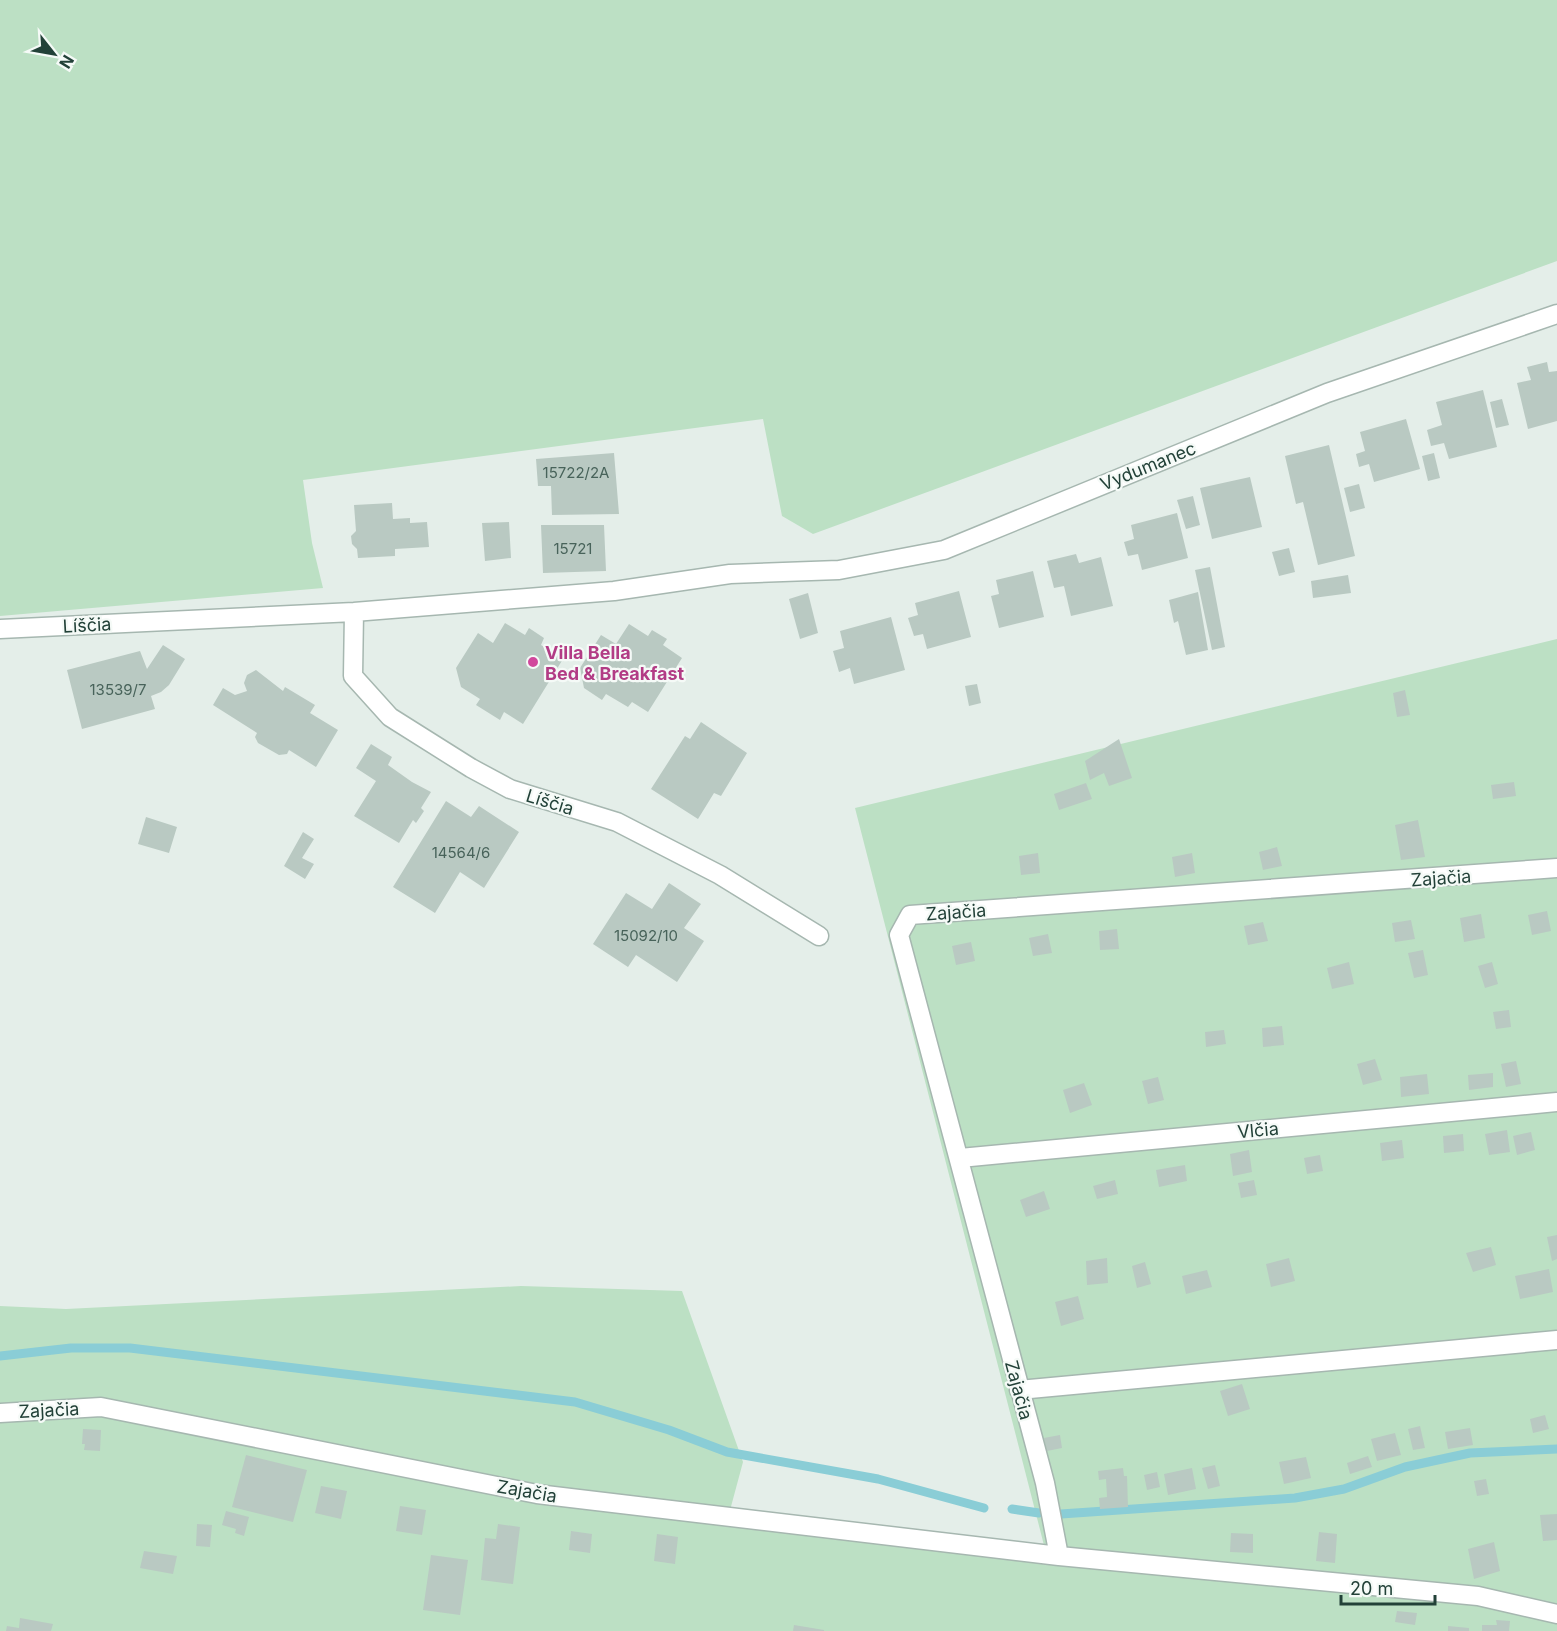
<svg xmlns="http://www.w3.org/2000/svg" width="1557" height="1631" viewBox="0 0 1557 1631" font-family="Inter,sans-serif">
	<rect width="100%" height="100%" fill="#e4eee9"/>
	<!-- green -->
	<path fill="#bce0c4" d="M0,0H1557V261L813,534L782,516L763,419L303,480L312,543L323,588L0,616Z
		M1557,639V1631H0V1306L66,1309L521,1286L682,1291L743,1462L729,1514L1047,1557L855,808Z"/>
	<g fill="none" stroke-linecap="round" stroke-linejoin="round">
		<!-- stream -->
		<path stroke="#8acdd6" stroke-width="9" d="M0,1356L71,1348H130L575,1402L669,1430L727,1452L878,1479L984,1508
			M1012,1509L1039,1513
			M1061,1514L1295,1498L1344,1489L1405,1467L1470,1453L1557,1449"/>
	</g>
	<!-- building -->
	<path fill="#b9c9c2" d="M1547,362L1549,372L1557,371V421L1528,429L1517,383L1531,380L1527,367Z
		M1483,390L1497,447L1449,459L1444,443L1431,446L1427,430L1442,425L1436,402Z
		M1502,399L1509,425L1496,428L1490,402Z
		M1406,419L1420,469L1374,482L1369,464L1359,467L1356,454L1365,451L1360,432Z
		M1329,445L1355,556L1318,565L1303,502L1296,504L1285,456Z
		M614,453L619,514L552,515L551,486H538L536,459Z
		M1434,453L1440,478L1428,481L1422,456Z
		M1250,477L1262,527L1212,539L1200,488Z
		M1359,484L1365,508L1350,512L1344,488Z
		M1193,496L1200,525L1186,529L1177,500Z
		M392,503L393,519L410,518V523L427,522L429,547L395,549V556L358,558L357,549L352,544L351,536L356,531L354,505Z
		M1177,513L1188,558L1142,570L1138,554L1128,556L1124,542L1134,539L1131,525Z
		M509,522L511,558L485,561L482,523Z
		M541,525H604L606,571L543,573Z
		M1289,548L1295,572L1279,576L1272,552Z
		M1076,554L1079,563L1101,557L1113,606L1071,616L1064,586L1054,588L1047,561Z
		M1210,567L1225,647L1212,650L1195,570Z
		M1033,571L1044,617L999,628L991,596L999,594L996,580Z
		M1348,575L1351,593L1313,598L1311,581Z
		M959,591L971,637L927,649L923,634L914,636L908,618L918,615L915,603Z
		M1198,592L1208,650L1186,655L1178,621L1174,623L1169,600Z
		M808,593L818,633L800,639L789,599Z
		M891,617L905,670L854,684L850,668L839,672L833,651L844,648L840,631Z
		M505,623L525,635L529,628L544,638L541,645L563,659L523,724L504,712L500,720L476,705L480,699L461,687L456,668L478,633L493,643Z
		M629,624L648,636L652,630L667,639L663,645L682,658L648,712L632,702L628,707L606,694L602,700L584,688L580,668L601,635L616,644Z
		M163,645L185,659L169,685L161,692L151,696L155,709L82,729L67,670L140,651L147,669Z
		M256,670L283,691L285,687L315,705L310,713L338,730L316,767L289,750L287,754L279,755L258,743L255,737L257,733L213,705L223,688L235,695L247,691L244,683L247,675Z
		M977,684L981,703L969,706L965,686Z
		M1405,690L1410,715L1397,717L1393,693Z
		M701,722L747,753L721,796L714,793L698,819L651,789L685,736L690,739Z
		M1119,739L1132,778L1109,786L1104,773L1090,780L1085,761Z
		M371,744L392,757L388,765L412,782L431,792L421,808L424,811L416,823L413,820L399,843L354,816L376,781L356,768Z
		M1514,782L1516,796L1493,799L1491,785Z
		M1086,783L1092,799L1059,810L1054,794Z
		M446,801L471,817L479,806L519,832L484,888L460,872L435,913L393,887Z
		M146,817L177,827L169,853L138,844Z
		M1418,820L1425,857L1401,860L1395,825Z
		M303,832L314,839L302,858L314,864L305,879L284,866Z
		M1277,847L1282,866L1263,870L1259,852Z
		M1038,853L1040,873L1021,875L1019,856Z
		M1192,853L1195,873L1175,877L1172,857Z
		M669,883L701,904L684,928L704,941L677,982L636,955L628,967L593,944L626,893L652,909Z
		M1547,911L1551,931L1532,935L1528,915Z
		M1481,914L1485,938L1464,942L1460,918Z
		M1411,920L1415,939L1395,942L1392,923Z
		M1263,922L1268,941L1248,945L1244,926Z
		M1117,929L1119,949L1100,950L1099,931Z
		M1048,934L1052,953L1033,956L1029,938Z
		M971,942L975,961L956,965L952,946Z
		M1423,950L1428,975L1414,978L1408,953Z
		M1349,962L1354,984L1332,989L1327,968Z
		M1492,962L1498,984L1485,988L1478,966Z
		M1509,1010L1511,1027L1496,1029L1493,1012Z
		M1282,1026L1284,1045L1263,1047L1262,1028Z
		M1224,1030L1226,1044L1206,1047L1205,1032Z
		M1375,1059L1382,1080L1363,1085L1357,1064Z
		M1516,1061L1521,1084L1506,1087L1501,1064Z
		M1493,1073V1087L1469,1090L1468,1075Z
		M1427,1074L1429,1094L1401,1097L1400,1077Z
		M1158,1077L1164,1100L1148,1104L1142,1081Z
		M1084,1083L1092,1105L1070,1113L1063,1090Z
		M1507,1130L1510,1152L1489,1155L1485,1134Z
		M1531,1132L1535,1150L1517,1155L1513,1136Z
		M1463,1134L1464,1151L1444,1153L1443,1136Z
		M1402,1140L1404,1158L1382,1161L1380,1143Z
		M1249,1150L1252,1172L1233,1176L1230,1154Z
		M1320,1155L1323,1171L1307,1174L1304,1158Z
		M1185,1165L1187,1181L1159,1187L1156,1170Z
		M1115,1180L1118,1194L1097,1199L1093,1186Z
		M1254,1180L1257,1195L1241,1198L1238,1183Z
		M1044,1191L1050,1209L1026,1217L1020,1200Z
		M1557,1235V1259L1552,1261L1547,1237Z
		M1491,1247L1496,1265L1473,1272L1466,1253Z
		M1107,1258L1108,1283L1087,1285L1086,1261Z
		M1289,1258L1295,1281L1271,1287L1266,1264Z
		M1145,1262L1151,1284L1137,1288L1132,1266Z
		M1549,1269L1553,1292L1520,1299L1515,1276Z
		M1207,1270L1212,1287L1186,1294L1182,1276Z
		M1078,1296L1084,1319L1061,1326L1055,1302Z
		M1242,1384L1250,1409L1228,1416L1220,1391Z
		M1545,1415L1549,1429L1533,1433L1530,1419Z
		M1420,1426L1425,1448L1413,1450L1408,1429Z
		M1470,1428L1473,1445L1448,1449L1445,1432Z
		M83,1429L101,1430L100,1451L84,1450L85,1444H82Z
		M1395,1433L1401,1455L1377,1461L1371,1439Z
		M1060,1435L1062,1448L1047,1451L1044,1438Z
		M246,1455L307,1470L293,1522L232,1507Z
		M1368,1456L1372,1467L1350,1474L1347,1463Z
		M1306,1457L1311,1478L1284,1484L1279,1462Z
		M1215,1465L1220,1486L1208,1489L1202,1468Z
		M1123,1468L1124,1476H1127L1128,1507L1100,1509L1099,1498L1107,1497L1106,1479L1099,1480L1098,1471Z
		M1192,1468L1196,1489L1168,1495L1164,1474Z
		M1157,1472L1160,1487L1147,1490L1144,1475Z
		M1486,1479L1489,1494L1477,1496L1474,1481Z
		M321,1486L347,1491L341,1519L315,1513Z
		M400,1506L426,1510L422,1535L396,1531Z
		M226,1511L249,1517L244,1536L235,1533L236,1529L222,1525Z
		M1557,1514V1540L1543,1541L1540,1515Z
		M197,1524L212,1525L210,1547L196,1546Z
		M498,1524L520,1527L513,1584L481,1580L485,1538L496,1539Z
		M571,1531L592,1534L590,1553L569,1550Z
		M1319,1532L1337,1534L1335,1563L1316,1561Z
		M1231,1533L1253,1534V1553L1230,1552Z
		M657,1534L678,1537L675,1564L654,1561Z
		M1494,1542L1500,1571L1474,1579L1468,1549Z
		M144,1551L177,1556L173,1574L140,1568Z
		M431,1555L468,1560L460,1615L423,1610Z
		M1397,1611L1417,1613L1415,1625L1395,1622Z
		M20,1618L53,1624L51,1631H6L7,1626L19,1628Z
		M1496,1620L1510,1621L1509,1631H1482V1625H1497Z
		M794,1625L824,1630V1631H793Z
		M1448,1626L1469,1628V1631H1448Z"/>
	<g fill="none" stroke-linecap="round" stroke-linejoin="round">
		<defs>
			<path id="minor" d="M354,612L353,676L390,717L471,768L510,789L617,822L720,875L819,936
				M0,629L354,612L614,591L730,574L839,570L944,550L1327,393L1557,314
				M960,1158L1557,1102
				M1019,1390L1557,1340
				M0,1413L101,1407L537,1494L1059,1556L1478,1596L1557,1614
				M1059,1556L1045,1483L899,935L910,915L1557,868"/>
		</defs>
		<!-- minor casing -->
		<use href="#minor" stroke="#a6b7b0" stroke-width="21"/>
		<!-- minor -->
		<use href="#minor" stroke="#fff" stroke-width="18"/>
	</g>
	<!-- markers -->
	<circle fill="#d1479c" stroke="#f5faf7" stroke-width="2" cx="533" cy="662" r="6"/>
	<g text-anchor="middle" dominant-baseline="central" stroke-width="4.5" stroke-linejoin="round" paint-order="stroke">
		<!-- number labels -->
		<g font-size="15" fill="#48635a">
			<text x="576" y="472">15722/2A</text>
			<text x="573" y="548">15721</text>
			<text x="118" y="689">13539/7</text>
			<text x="461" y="852">14564/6</text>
			<text x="646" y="935">15092/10</text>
		</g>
		<!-- street labels -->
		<g font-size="18" fill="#224138" stroke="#f5faf7">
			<text transform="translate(1148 466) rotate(-22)">Vydumanec</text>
			<text transform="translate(87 625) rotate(-3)">Líščia</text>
			<text transform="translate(550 802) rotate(17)">Líščia</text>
			<text transform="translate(1441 878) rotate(-4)">Zajačia</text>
			<text transform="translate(956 912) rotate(-4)">Zajačia</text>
			<text transform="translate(1258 1130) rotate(-5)">Vlčia</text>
			<text transform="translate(1019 1390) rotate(75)">Zajačia</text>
			<text transform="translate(49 1410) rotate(-3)">Zajačia</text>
			<text transform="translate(527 1491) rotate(10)">Zajačia</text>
		</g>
		<!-- hotel labels -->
		<g font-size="18" font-weight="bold" fill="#b23c85" stroke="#f5faf7" text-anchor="start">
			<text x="545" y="652">Villa Bella<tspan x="545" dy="21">Bed &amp; Breakfast</tspan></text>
		</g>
	</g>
	<!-- north arrow -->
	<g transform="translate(54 54) rotate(121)" stroke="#f5faf7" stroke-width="4.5" paint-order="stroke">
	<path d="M0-4.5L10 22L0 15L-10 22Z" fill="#224138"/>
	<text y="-9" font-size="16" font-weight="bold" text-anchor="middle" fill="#224138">N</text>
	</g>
	<!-- scale -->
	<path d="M1341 1595v9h94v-9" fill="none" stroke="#224138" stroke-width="3"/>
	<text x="1350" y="1595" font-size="18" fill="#224138" stroke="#f5faf7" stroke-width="4.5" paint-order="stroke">20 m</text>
</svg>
